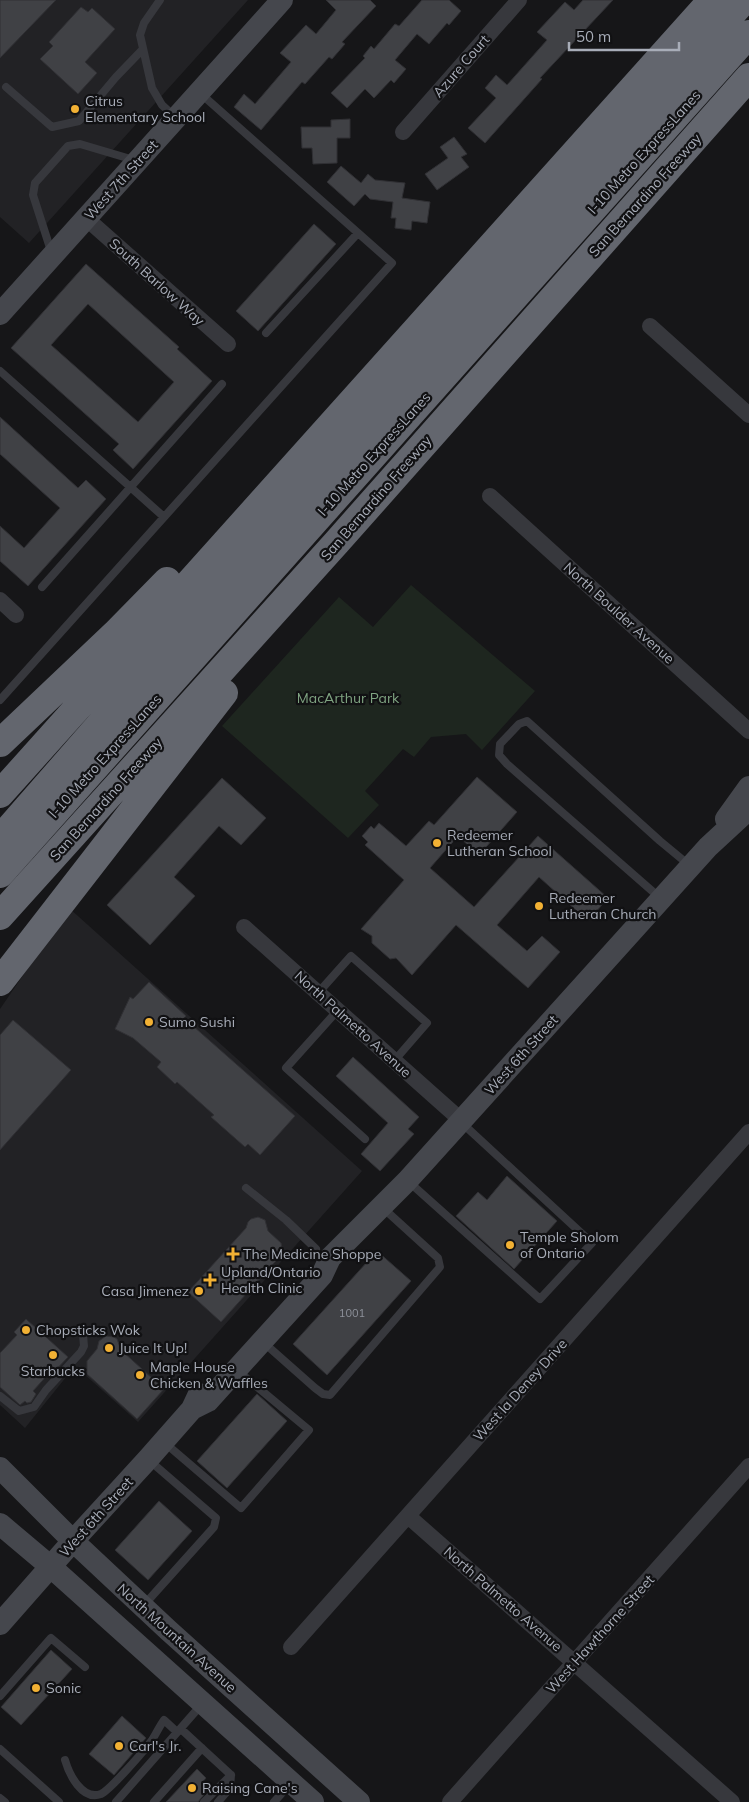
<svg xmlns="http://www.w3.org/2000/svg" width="749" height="1802" viewBox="0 0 749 1802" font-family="Mulish,sans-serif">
	<rect width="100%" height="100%" fill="#161618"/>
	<!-- built -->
	<path fill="#222225" d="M0,0H248L29,243L0,217Z
		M69,908L362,1171L138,1422L75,1366L25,1428L0,1405V1009Z"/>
	<!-- green -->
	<path fill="#1e261f" d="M411,585L535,691L482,750L466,734L431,737L414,757L403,749L365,791L379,805L348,838L222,726L339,597L373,627Z"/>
	<!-- building -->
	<path fill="#404145" stroke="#303034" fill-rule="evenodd" d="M0,0H56L0,58Z
		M326,0H370L376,6L342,42L345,44L332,59L329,57L305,84L302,82L261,130L234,107L244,94L255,104L291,62L280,53L306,25L316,34L336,10Z
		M422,0H449L461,11L449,25L447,23L429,44L417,34L395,60L406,69L394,83L391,80L374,98L365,89L347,108L331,93L365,58L363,56L371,46L374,49L395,24L399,26Z
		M583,0H613L540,78L542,79L485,143L468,128L496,98L485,88L496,75L507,85L547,40L537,32L565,2L574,10Z
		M81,7L88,12L92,8L115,29L85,62L97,73L78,94L40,59L53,46L49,42Z
		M350,119V138H337V163L313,164L312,148H302L301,127H331V120Z
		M454,137L467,154L461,157L469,167L437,190L425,174L448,158L440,147Z
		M341,166L361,183L368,174L375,180L405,183L402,198L430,202L427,223L412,221L411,230L395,228L396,218H391L393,202L370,199L365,194L354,206L327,182Z
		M314,224L336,244L258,331L236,311Z
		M86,264L179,347L177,349L212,381L133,469L113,450L119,444L11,348ZM88,304L174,382L138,422L51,345Z
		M0,417L78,488L86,480L106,499L28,586L0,561V526L24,548L60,508L0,454Z
		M477,777L517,812L479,855L458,836L430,868L474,907L538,836L608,898L588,921L539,877L497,925L527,951L542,936L560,952L528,988L456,925L412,975L396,958L390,959L372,943V936L361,929L404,880L365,845L368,842L362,836L371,826L374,829L379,823L406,846L429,821L434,825Z
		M222,778L266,818L241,845L219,826L174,877L195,896L150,945L107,905Z
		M149,982L186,1016L184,1018L295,1116L260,1155L248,1144L245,1147L211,1117L214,1115L177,1082L175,1084L157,1067L161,1062L133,1038L115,1029L130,997L133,999Z
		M13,1020L71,1070L0,1150V1035Z
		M353,1057L419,1117L408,1129L414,1134L380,1171L361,1154L388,1123L336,1076Z
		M507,1176L557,1221L514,1269L456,1216L478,1192L487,1200Z
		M258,1217L265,1220L268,1231L281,1243L283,1253L221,1322L188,1292L246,1228L248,1222L251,1219Z
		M377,1251L411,1281L327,1375L293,1344Z
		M26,1319L68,1357L53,1373L51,1371L33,1391L36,1394L31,1402L27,1403L25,1401L20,1405L0,1387V1353L17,1335L14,1332Z
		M106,1336L114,1337L117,1339L121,1350L164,1389L137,1419L87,1374V1361L97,1349L99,1341Z
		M257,1394L287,1421L227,1488L197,1461Z
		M159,1501L192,1531L148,1580L115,1550Z
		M51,1650L72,1669L21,1725L1,1707Z
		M122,1716L146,1738L114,1775L89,1754Z
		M197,1769L206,1778L201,1784L207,1791L198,1802H166Z"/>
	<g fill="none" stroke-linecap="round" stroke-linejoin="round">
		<!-- lane -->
		<path stroke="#37383d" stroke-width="8" d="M160,0L144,23L140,35L152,88L162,105L175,117
			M6,87L52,127L79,121L116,77L143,49
			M51,251L33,195L35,183L68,146L80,144L134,160
			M266,333L358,233
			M0,371L164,517
			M42,587L222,384
			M0,700L392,263L200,93
			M659,897L507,764L499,755L500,744L519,724L527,721L660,841L689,865
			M318,993L351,956L427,1023L394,1061
			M338,1010L286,1068L365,1139
			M409,1182L540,1299L592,1243L463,1124
			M246,1188L286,1220L316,1249
			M263,1342L315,1388L323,1394L330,1395L440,1267L438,1258L383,1208
			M0,1396L19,1411L34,1407L46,1390L81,1352L84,1346L83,1335
			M165,1443L241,1508L309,1430L238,1371
			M144,1605L214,1527L216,1518L150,1461
			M0,1696L51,1638L85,1667
			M181,1729L231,1775
			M0,1749L59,1802
			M65,1760C69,1774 82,1801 101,1794C110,1790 145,1750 152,1740C156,1734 159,1727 164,1720L177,1732
			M0,1798L5,1802
			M116,1802L202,1704
			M154,1802L202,1748
			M204,1802L231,1775
			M218,1802L230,1788L231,1775
			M274,1802L290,1784"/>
		<!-- street -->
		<path stroke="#37383d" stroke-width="16" d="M403,132L519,0
			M87,219L228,344
			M650,326L749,415
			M490,496L749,731
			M0,600L16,615
			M244,927L462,1121
			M408,1516L732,1802
			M291,1647L749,1132
			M450,1802L749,1466"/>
		<!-- secondary -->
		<path stroke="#45474d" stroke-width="22" d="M0,314L282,0
			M726,819L749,787
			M192,1409L208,1401L322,1275L330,1258L407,1181L708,847L749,809
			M0,1468L73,1541L168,1630L359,1802
			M0,1524L51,1567L313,1802
			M0,1624L73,1541L148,1459L192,1409L199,1394"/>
		<!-- highway -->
		<path stroke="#63666e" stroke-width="28" d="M0,743L115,634L167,581
			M0,794L712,0
			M0,839L187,625L744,0
			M0,874L749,34
			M0,916L337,542L749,77
			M0,982L224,693"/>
	</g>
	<!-- markers -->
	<g fill="#f2b134" stroke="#111113" stroke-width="2">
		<circle cx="75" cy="109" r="5"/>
		<circle cx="437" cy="843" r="5"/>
		<circle cx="539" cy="906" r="5"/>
		<circle cx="149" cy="1022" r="5"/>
		<circle cx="510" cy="1245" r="5"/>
		<path d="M230.5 1246.5h5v5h5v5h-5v5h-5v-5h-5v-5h5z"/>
		<path d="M207.5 1272.5h5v5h5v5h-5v5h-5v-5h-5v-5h5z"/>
		<circle cx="199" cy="1291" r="5"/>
		<circle cx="26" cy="1330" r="5"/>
		<circle cx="109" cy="1348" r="5"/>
		<circle cx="53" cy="1355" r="5"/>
		<circle cx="140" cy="1375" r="5"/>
		<circle cx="36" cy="1688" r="5"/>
		<circle cx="119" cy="1746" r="5"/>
		<circle cx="192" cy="1788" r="5"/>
	</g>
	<g text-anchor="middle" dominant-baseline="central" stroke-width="4.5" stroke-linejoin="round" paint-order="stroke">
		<!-- number labels -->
		<g font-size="11" fill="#8e929b">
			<text x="352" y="1313">1001</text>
		</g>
		<!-- street labels -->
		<g font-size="14" fill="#a8adb8" stroke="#111113">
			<text transform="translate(461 66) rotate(-49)">Azure Court</text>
			<text transform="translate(644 152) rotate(-48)">I-10 Metro ExpressLanes</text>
			<text transform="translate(121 180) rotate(-48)">West 7th Street</text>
			<text transform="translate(645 195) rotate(-48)">San Bernardino Freeway</text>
			<text transform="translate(157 282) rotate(42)">South Barlow Way</text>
			<text transform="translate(374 454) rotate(-48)">I-10 Metro ExpressLanes</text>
			<text transform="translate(376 498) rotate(-49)">San Bernardino Freeway</text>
			<text transform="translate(619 613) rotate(42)">North Boulder Avenue</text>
			<text transform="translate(105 756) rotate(-48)">I-10 Metro ExpressLanes</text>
			<text transform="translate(106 799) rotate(-48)">San Bernardino Freeway</text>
			<text transform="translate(353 1024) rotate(42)">North Palmetto Avenue</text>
			<text transform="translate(521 1055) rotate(-48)">West 6th Street</text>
			<text transform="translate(520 1390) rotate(-48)">West la Deney Drive</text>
			<text transform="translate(96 1517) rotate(-48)">West 6th Street</text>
			<text transform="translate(503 1599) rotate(41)">North Palmetto Avenue</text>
			<text transform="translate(600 1634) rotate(-48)">West Hawthorne Street</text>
			<text transform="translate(177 1638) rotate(42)">North Mountain Avenue</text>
		</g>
		<!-- poi labels -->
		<g font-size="14" fill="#a8adb8" stroke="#111113" text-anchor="start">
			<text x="85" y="101">Citrus<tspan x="85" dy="16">Elementary School</tspan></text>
			<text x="447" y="835">Redeemer<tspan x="447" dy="16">Lutheran School</tspan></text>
			<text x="549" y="898">Redeemer<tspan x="549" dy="16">Lutheran Church</tspan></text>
			<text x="159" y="1022">Sumo Sushi</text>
			<text x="520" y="1237">Temple Sholom<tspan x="520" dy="16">of Ontario</tspan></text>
			<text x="243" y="1254">The Medicine Shoppe</text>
			<text x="221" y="1272">Upland/Ontario<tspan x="221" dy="16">Health Clinic</tspan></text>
			<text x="189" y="1291" text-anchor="end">Casa Jimenez</text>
			<text x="36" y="1330">Chopsticks Wok</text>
			<text x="119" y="1348">Juice It Up!</text>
			<text x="150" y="1367">Maple House<tspan x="150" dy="16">Chicken &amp; Waffles</tspan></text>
			<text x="53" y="1371" text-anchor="middle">Starbucks</text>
			<text x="46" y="1688">Sonic</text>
			<text x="129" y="1746">Carl's Jr.</text>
			<text x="202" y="1788">Raising Cane's</text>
		</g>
		<!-- park labels -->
		<g font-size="14" fill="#7fa381" stroke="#111113">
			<text x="348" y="698">MacArthur Park</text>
		</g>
	</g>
	<!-- scale -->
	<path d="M569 42v8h110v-8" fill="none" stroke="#a8adb8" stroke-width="2.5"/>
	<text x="576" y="42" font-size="15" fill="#a8adb8" stroke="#111113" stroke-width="4" paint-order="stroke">50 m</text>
</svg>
